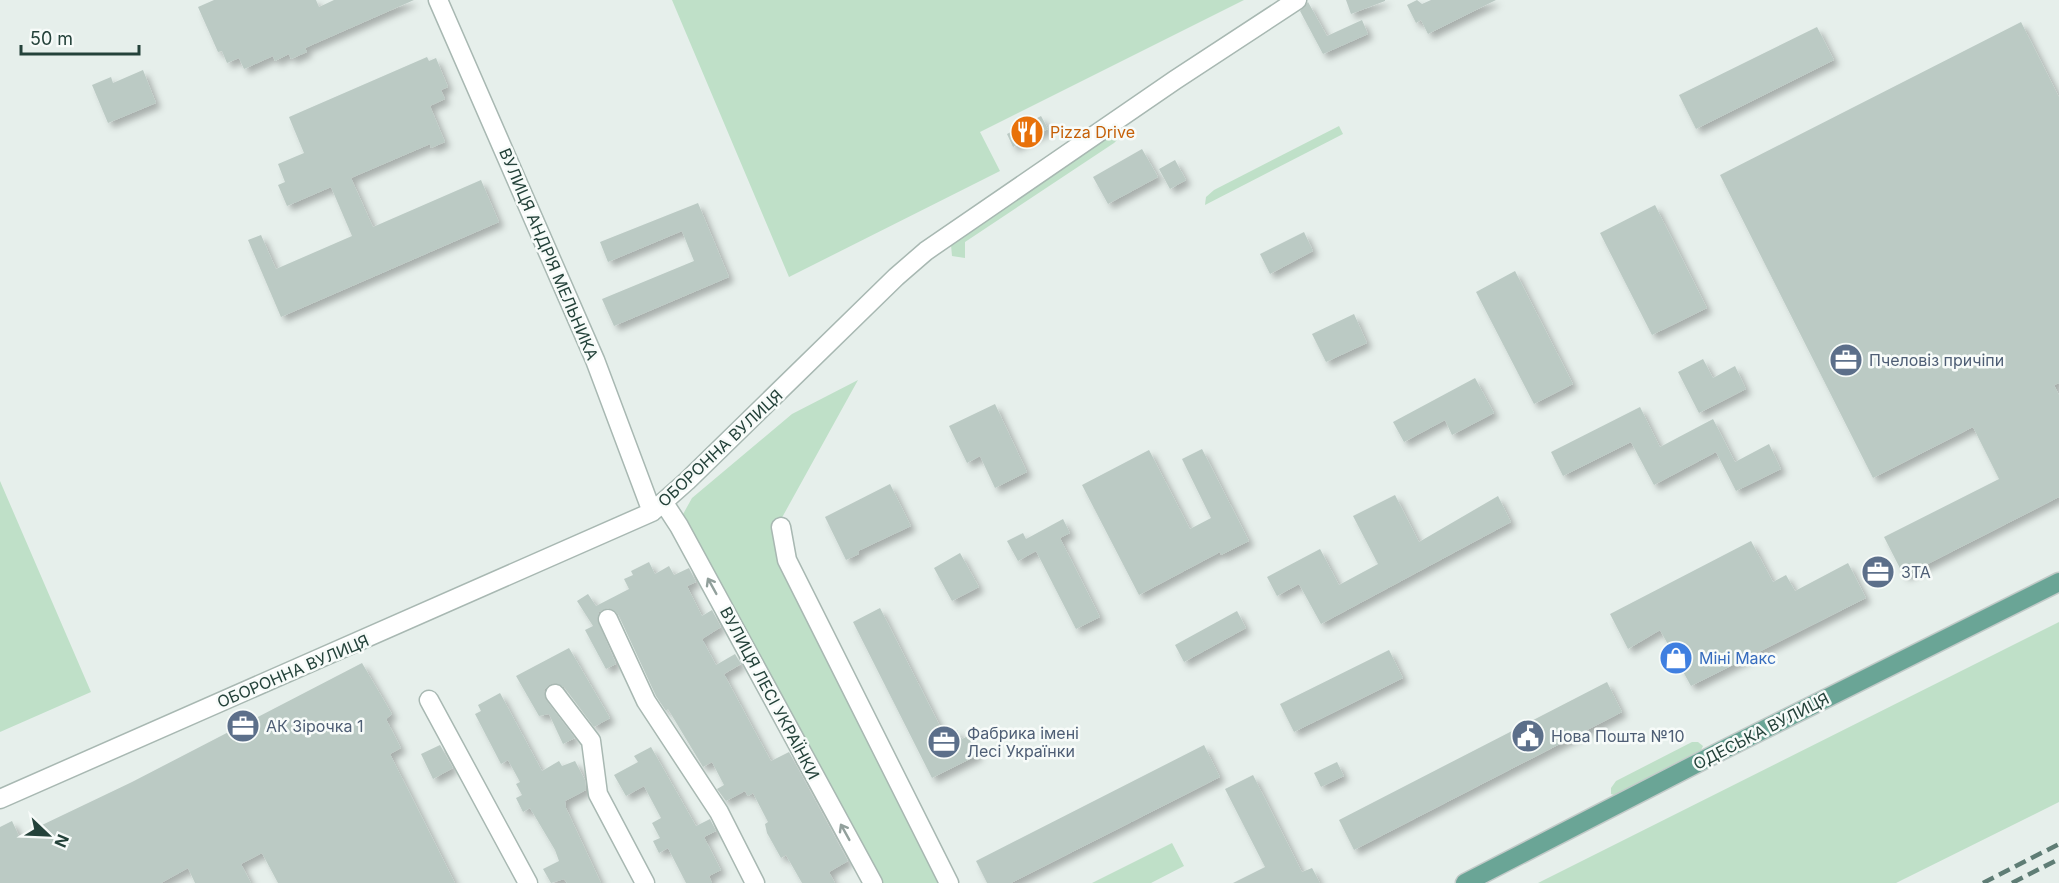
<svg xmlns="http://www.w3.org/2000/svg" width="2059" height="883" viewBox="0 0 2059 883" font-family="Inter,sans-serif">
	<defs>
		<filter id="shadow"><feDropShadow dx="5" dy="5" stdDeviation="3" flood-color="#0004"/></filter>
	</defs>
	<rect width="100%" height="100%" fill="#e6efeb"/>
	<!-- green -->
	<path fill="#bfe0c8" d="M672,0H1244L980,132L1000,171L789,277Z
		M1339,126L1343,134L1205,205L1206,197L1214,190Z
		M1118,130L1119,138L1114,143L965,242V258L952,256L951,245Z
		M858,380L779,523L943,883H878L682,516L692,498L792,414Z
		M0,481L91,692L0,732Z
		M2059,622V802L1896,883H1538Z
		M1692,742H1698L1703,746L1701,750L1614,795L1611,794V788L1616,781Z
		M1172,843L1184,866L1151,883H1092Z"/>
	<!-- building -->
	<path fill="#bbcac4" filter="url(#shadow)" d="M214,0H316L319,7L334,0H414L305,48L307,52L291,59L289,54L275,61L273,56L244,69L239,58L227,63L222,51L218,52L198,7Z
		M1346,0H1385V1L1351,14Z
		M1417,0L1422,4L1431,0H1496L1428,34L1421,20L1416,23L1407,5Z
		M1308,2L1327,36L1362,20L1368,34L1323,54L1300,11Z
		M2021,22L2059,97V383L2054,385L2059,395V497L1904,576L1884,537L1999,479L1973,427L1873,478L1720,175Z
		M1817,27L1834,60L1696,129L1679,95Z
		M427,57L429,61L436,58L448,87L441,90L445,99L430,106L445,142L431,148L430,144L351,178L373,227L481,180L499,222L281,317L248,240L261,235L276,269L352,236L331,187L287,206L278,185L285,182L278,164L304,153L289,117Z
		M143,70L156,103L108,123L92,85L111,77L113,83Z
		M1041,116L1048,129L1013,147L1007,134Z
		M1142,149L1158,177L1108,204L1093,177Z
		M1175,160L1186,180L1170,189L1159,169Z
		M698,203L729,277L614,326L602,299L694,261L682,231L608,262L600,242Z
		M1655,205L1707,308L1652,335L1600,233Z
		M1304,232L1313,251L1270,274L1260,254Z
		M1515,271L1573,384L1534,404L1476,292Z
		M1354,314L1367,343L1326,362L1312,334Z
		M1703,359L1713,378L1735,366L1746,389L1699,413L1678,372Z
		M1475,378L1494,413L1452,435L1445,420L1404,442L1393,422Z
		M995,404L1027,472L995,488L980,456L967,463L949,426Z
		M1640,407L1660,447L1713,419L1735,462L1769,444L1781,469L1736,491L1716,452L1654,485L1631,442L1563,476L1551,452Z
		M1202,449L1249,541L1221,555L1220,552L1139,595L1082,485L1149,450L1190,529L1211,518L1182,459Z
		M890,484L911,526L858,551L859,554L846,560L825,517Z
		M1395,495L1419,542L1498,496L1511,522L1321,624L1299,584L1277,596L1267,577L1320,549L1339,585L1378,564L1353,516Z
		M1063,519L1070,533L1060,538L1100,617L1076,629L1036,551L1018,561L1007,541L1023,533L1026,539Z
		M1751,541L1773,582L1786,575L1795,591L1848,563L1866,598L1691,686L1660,630L1628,649L1610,614Z
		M960,553L979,587L952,601L934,568Z
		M649,562L655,574L669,566L674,575L689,568L696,582L687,586L702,616L712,610L721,627L702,639L716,665L735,654L741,664L724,674L754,730L771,761L789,752L848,861L829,872L835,883H802L786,855L781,858L767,833L765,824L768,822L753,793L748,796L745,791L726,801L717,789L724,785L712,762L703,767L668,709L666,711L656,696L618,614L608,608L599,612L597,619L616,664L606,669L585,630L593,626L577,601L588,594L596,606L629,589L624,579L633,575L631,571Z
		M880,608L945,736L957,730L962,739L968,736L978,755L932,778L853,622Z
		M1237,611L1246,628L1184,662L1175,645Z
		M569,648L610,718L594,727L564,687L554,683L549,685L544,690L546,700L575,738L563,744L549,714L539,716L516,676Z
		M1389,650L1403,678L1294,732L1280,704Z
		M362,663L392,714L386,719L401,748L390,754L455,883H278L262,853L241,864L251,883H195L188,868L161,883H0V827L12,821L19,836L132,782Z
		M1607,682L1622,712L1354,850L1339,820Z
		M500,693L542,771L559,761L562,766L575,761L585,780L586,790L565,801L566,808L601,883H567L564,879L551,883L543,869L559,861L555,850L530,808L523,812L516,798L522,795L516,784L520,782L508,760L501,764L475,714L481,711L478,705Z
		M440,745L453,768L433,779L421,754Z
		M1204,745L1220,777L1011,883H987L976,861Z
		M651,747L696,826L710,819L716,831L704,837L721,870L709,876L712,883H686L668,848L659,853L653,841L660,838L652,823L661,818L644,786L626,796L614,775L638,762L634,756Z
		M1337,762L1344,776L1321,787L1314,773Z
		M1253,775L1302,872L1312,868L1320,883H1233L1265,867L1225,789Z"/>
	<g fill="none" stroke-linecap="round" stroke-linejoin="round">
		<defs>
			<path id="minor" d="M438,0L595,360L652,512
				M664,503L679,526L873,883
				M781,527L787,560L949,883
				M608,619L646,701L719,812L755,883
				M555,694L591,741L598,794L645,883
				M429,700L528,883
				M0,799L652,512L687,481L896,277L926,251L1175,80L1297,0"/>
			<path id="major" d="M1465,883L1721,751L2059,582"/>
		</defs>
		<!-- minor casing -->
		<use href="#minor" stroke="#a8b8b2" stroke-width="21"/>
		<!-- major casing -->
		<use href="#major" stroke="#c2cac8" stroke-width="21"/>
		<!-- minor -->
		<use href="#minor" stroke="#fff" stroke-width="18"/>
		<!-- major -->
		<use href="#major" stroke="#6aa596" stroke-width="18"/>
		<!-- rail -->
		<path stroke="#5f7d75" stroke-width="4.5" stroke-dasharray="12 6" stroke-linecap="butt" d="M1983,883L2059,844
			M2012,883L2059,859"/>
	</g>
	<!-- one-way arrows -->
	<defs><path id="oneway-shaft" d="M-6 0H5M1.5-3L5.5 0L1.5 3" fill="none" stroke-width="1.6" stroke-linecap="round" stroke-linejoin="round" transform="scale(1.5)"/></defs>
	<g stroke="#92a09c">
		<use href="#oneway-shaft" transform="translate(712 586) rotate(-119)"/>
		<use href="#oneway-shaft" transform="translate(845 832) rotate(-119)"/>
	</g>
	<!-- icons -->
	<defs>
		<symbol id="restaurant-disc" viewBox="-11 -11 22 22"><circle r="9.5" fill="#e8710a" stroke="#f7fbf9"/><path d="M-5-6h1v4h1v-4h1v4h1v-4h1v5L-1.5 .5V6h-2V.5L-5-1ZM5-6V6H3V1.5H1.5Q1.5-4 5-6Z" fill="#fff"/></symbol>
		<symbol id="office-disc" viewBox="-11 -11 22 22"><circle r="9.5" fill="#5c6f8a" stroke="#f7fbf9"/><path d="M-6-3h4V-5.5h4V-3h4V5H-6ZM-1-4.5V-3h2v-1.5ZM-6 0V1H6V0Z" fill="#fff"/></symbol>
		<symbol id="shop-disc" viewBox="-11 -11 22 22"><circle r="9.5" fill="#3f7fe0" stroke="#f7fbf9"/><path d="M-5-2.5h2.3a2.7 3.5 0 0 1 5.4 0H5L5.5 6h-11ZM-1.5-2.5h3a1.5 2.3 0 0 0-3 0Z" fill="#fff"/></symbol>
		<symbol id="civic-disc" viewBox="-11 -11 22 22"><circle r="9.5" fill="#5c6f8a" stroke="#f7fbf9"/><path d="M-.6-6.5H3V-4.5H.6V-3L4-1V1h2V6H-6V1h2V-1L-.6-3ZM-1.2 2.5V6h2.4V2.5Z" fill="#fff"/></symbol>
	</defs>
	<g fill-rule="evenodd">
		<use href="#restaurant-disc" x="1008" y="113" width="38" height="38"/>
		<use href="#office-disc" x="1827" y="341" width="38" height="38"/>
		<use href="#office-disc" x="1859" y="553" width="38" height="38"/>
		<use href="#shop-disc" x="1657" y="639" width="38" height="38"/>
		<use href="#office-disc" x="224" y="707" width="38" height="38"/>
		<use href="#civic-disc" x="1509" y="717" width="38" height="38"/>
		<use href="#office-disc" x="925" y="723" width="38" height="38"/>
	</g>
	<g text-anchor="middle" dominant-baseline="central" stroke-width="5" stroke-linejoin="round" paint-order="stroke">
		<!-- food labels -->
		<g font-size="16" fill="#c56008" stroke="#f7fbf9" text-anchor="start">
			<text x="1050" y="132">Pizza Drive</text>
		</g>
		<!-- street labels -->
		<g font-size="16" fill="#24423a" stroke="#f7fbf9">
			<text transform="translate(549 254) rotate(67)">ВУЛИЦЯ АНДРІЯ МЕЛЬНИКА</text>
			<text transform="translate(720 448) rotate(-43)">ОБОРОННА ВУЛИЦЯ</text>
			<text transform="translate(293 671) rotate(-23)">ОБОРОННА ВУЛИЦЯ</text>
			<text transform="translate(770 693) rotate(62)">ВУЛИЦЯ ЛЕСІ УКРАЇНКИ</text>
			<text transform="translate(1761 731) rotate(-27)">ОДЕСЬКА ВУЛИЦЯ</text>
		</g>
		<!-- service labels -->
		<g font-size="16" fill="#4e5e75" stroke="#f7fbf9" text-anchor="start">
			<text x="1869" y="360">Пчеловіз причіпи</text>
			<text x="1901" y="572">ЗТА</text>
			<text x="266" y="726">АК Зірочка 1</text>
			<text x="967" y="733">Фабрика імені<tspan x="967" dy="18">Лесі Українки</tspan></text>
			<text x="1551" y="736">Нова Пошта №10</text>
		</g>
		<!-- shop labels -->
		<g font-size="16" fill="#366cbe" stroke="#f7fbf9" text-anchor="start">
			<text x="1699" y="658">Міні Макс</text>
		</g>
	</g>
	<!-- north arrow -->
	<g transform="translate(48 835) rotate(113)" stroke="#f7fbf9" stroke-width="4.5" paint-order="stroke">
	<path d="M0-4.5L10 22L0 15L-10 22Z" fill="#24423a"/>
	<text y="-9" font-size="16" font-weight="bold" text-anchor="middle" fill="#24423a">N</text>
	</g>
	<!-- scale -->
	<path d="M21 45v9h118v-9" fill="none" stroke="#24423a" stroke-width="3"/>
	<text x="30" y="45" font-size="18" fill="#24423a" stroke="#f7fbf9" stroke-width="4.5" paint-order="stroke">50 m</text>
</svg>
